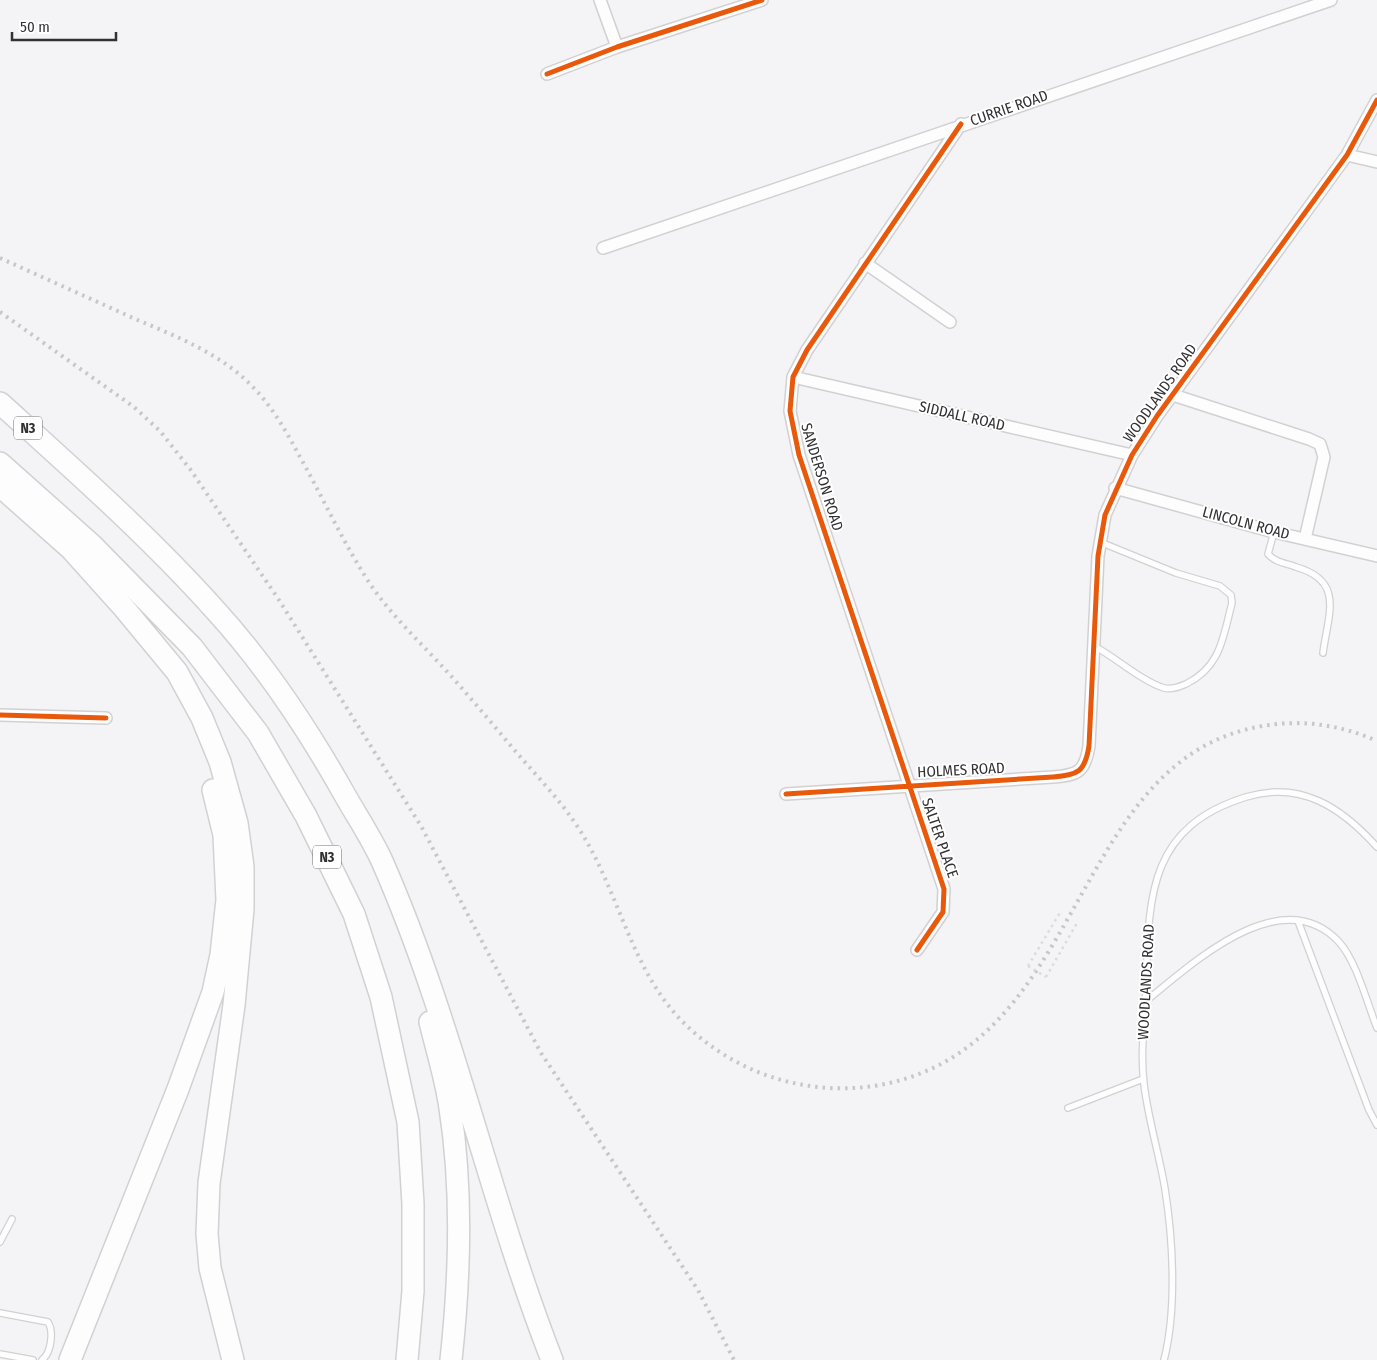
<svg xmlns="http://www.w3.org/2000/svg" width="1377" height="1360" viewBox="0 0 1377 1360" font-family="'Fira Sans Condensed',sans-serif">
	<rect width="100%" height="100%" fill="#f4f3f5"/>
	<g fill="none" stroke-linecap="round" stroke-linejoin="round">
		<defs>
			<path id="lane" d="M1274,532L1268,554C1276,563 1286,563 1296,567C1345,581 1328,614 1323,653
				M1094,646C1115,657 1143,682 1164,688C1171,690 1179,687 1186,684C1221,667 1223,637 1232,603L1231,595L1220,586L1176,573L1100,542
				M1298,921L1369,1110L1377,1125
				M1146,1001C1192,964 1281,880 1339,942C1357,962 1367,1003 1377,1028
				M1068,1108L1143,1079
				M0,1242L12,1219
				M0,1313L48,1322C54,1332 51,1353 42,1360
				M0,1354L33,1360
				M1164,1360C1177,1309 1173,1240 1165,1189C1159,1153 1148,1119 1144,1084C1140,1052 1145,1020 1146,988C1149,900 1146,828 1246,797C1301,780 1342,808 1377,847"/>
			<path id="street" d="M600,0L617,47
				M547,74L617,47L762,0
				M1347,155L1377,162
				M603,248L1331,0
				M865,263L950,322
				M793,377L1132,455
				M1173,395L1309,439L1320,444L1324,457L1305,539
				M1115,488L1274,532L1377,556
				M0,715L106,718
				M786,794L1053,777C1078,775 1085,772 1089,746L1098,556L1105,515L1132,455L1157,416L1347,155L1377,100
				M917,950L943,912L944,889L799,455L790,411L793,377L807,350L961,124"/>
			<path id="highway" d="M0,403C74,470 150,537 216,611C267,667 309,731 346,797C358,818 372,839 382,861C453,1022 488,1196 552,1360
				M0,463L92,545L192,647L258,733L306,816L354,914L381,997L408,1122L413,1204V1291L407,1360
				M0,486L71,549L124,608L177,672L202,718L220,762L237,823L243,867V909L234,1005L209,1183L207,1234L210,1268L233,1360
				M430,1022C437,1051 446,1079 450,1108C463,1191 460,1277 451,1360
				M70,1360L178,1089L213,992L221,955L227,900L224,835L213,790"/>
		</defs>
		<!-- lane casing -->
		<use href="#lane" stroke="#d1d1d3" stroke-width="8"/>
		<!-- street casing -->
		<use href="#street" stroke="#d1d1d3" stroke-width="14"/>
		<!-- highway casing -->
		<use href="#highway" stroke="#d1d1d3" stroke-width="24"/>
		<!-- path -->
		<path stroke="#dbdbdc" stroke-width="2.5" stroke-dasharray="2.5 4" stroke-linecap="butt" d="M1028,966L1061,911
			M1046,977L1077,923"/>
		<!-- lane -->
		<use href="#lane" stroke="#fdfdfe" stroke-width="5.5"/>
		<!-- street -->
		<use href="#street" stroke="#fdfdfe" stroke-width="11"/>
		<!-- highway -->
		<use href="#highway" stroke="#fdfdfe" stroke-width="21"/>
		<!-- rail -->
		<path stroke="#c7c7c8" stroke-width="4" stroke-dasharray="2.5 5" stroke-linecap="butt" d="M0,258C44,278 89,298 133,318C175,336 218,352 251,385C272,406 286,431 300,457C322,496 341,538 365,576C386,610 414,636 441,665C467,693 492,724 517,753C536,775 557,797 573,820C617,882 627,961 678,1017C712,1053 756,1077 804,1085C843,1092 883,1088 919,1074C1086,1010 1082,755 1263,726C1302,719 1341,725 1377,741
			M0,312L134,407L160,431L190,469L279,600L421,826L541,1053L698,1290L734,1360"/>
		<!-- path-bridge -->
		<path stroke="#dbdbdc" stroke-width="2.5" stroke-dasharray="2.5 4" stroke-linecap="butt" d="M1028,966L1046,977"/>
		<defs>
			<path id="cycleway" d="M547,74L617,47L762,0
				M0,715L106,718
				M786,794L1053,777C1078,775 1085,772 1089,746L1098,556L1105,515L1132,455L1157,416L1347,155L1377,100
				M917,950L943,912L944,889L799,455L790,411L793,377L807,350L961,124"/>
		</defs>
		<!-- cycleway casing -->
		<use href="#cycleway" stroke="#fff" stroke-width="8"/>
		<!-- cycleway -->
		<use href="#cycleway" stroke="#e8590c" stroke-width="5"/>
	</g>
	<g text-anchor="middle" dominant-baseline="central" stroke-width="4" stroke-linejoin="round" paint-order="stroke">
		<!-- shield labels -->
		<g fill="#fff" stroke="#6f6e70" stroke-width="1">
			<rect x="14" y="416.5" width="28" height="23" rx="4"/>
			<rect x="313" y="845.5" width="28" height="23" rx="4"/>
		</g>
		<g font-size="14" font-weight="bold" fill="#313032">
			<text x="28" y="428">N3</text>
			<text x="327" y="857">N3</text>
		</g>
		<!-- street labels -->
		<g font-size="15" fill="#313032" stroke="#fff">
			<text transform="translate(1009 108) rotate(-19)">CURRIE ROAD</text>
			<text transform="translate(1160 393) rotate(-55)">WOODLANDS ROAD</text>
			<text transform="translate(962 416) rotate(13)">SIDDALL ROAD</text>
			<text transform="translate(822 477) rotate(73)">SANDERSON ROAD</text>
			<text transform="translate(1246 523) rotate(15)">LINCOLN ROAD</text>
			<text transform="translate(961 770) rotate(-3)">HOLMES ROAD</text>
			<text transform="translate(940 838) rotate(71)">SALTER PLACE</text>
			<text transform="translate(1146 982) rotate(-87)">WOODLANDS ROAD</text>
		</g>
	</g>
	<!-- scale -->
	<path d="M12 32v8h104v-8" fill="none" stroke="#313032" stroke-width="2.5"/>
	<text x="20" y="32" font-size="15" fill="#313032" stroke="#ffffff" stroke-width="4" paint-order="stroke">50 m</text>
</svg>
